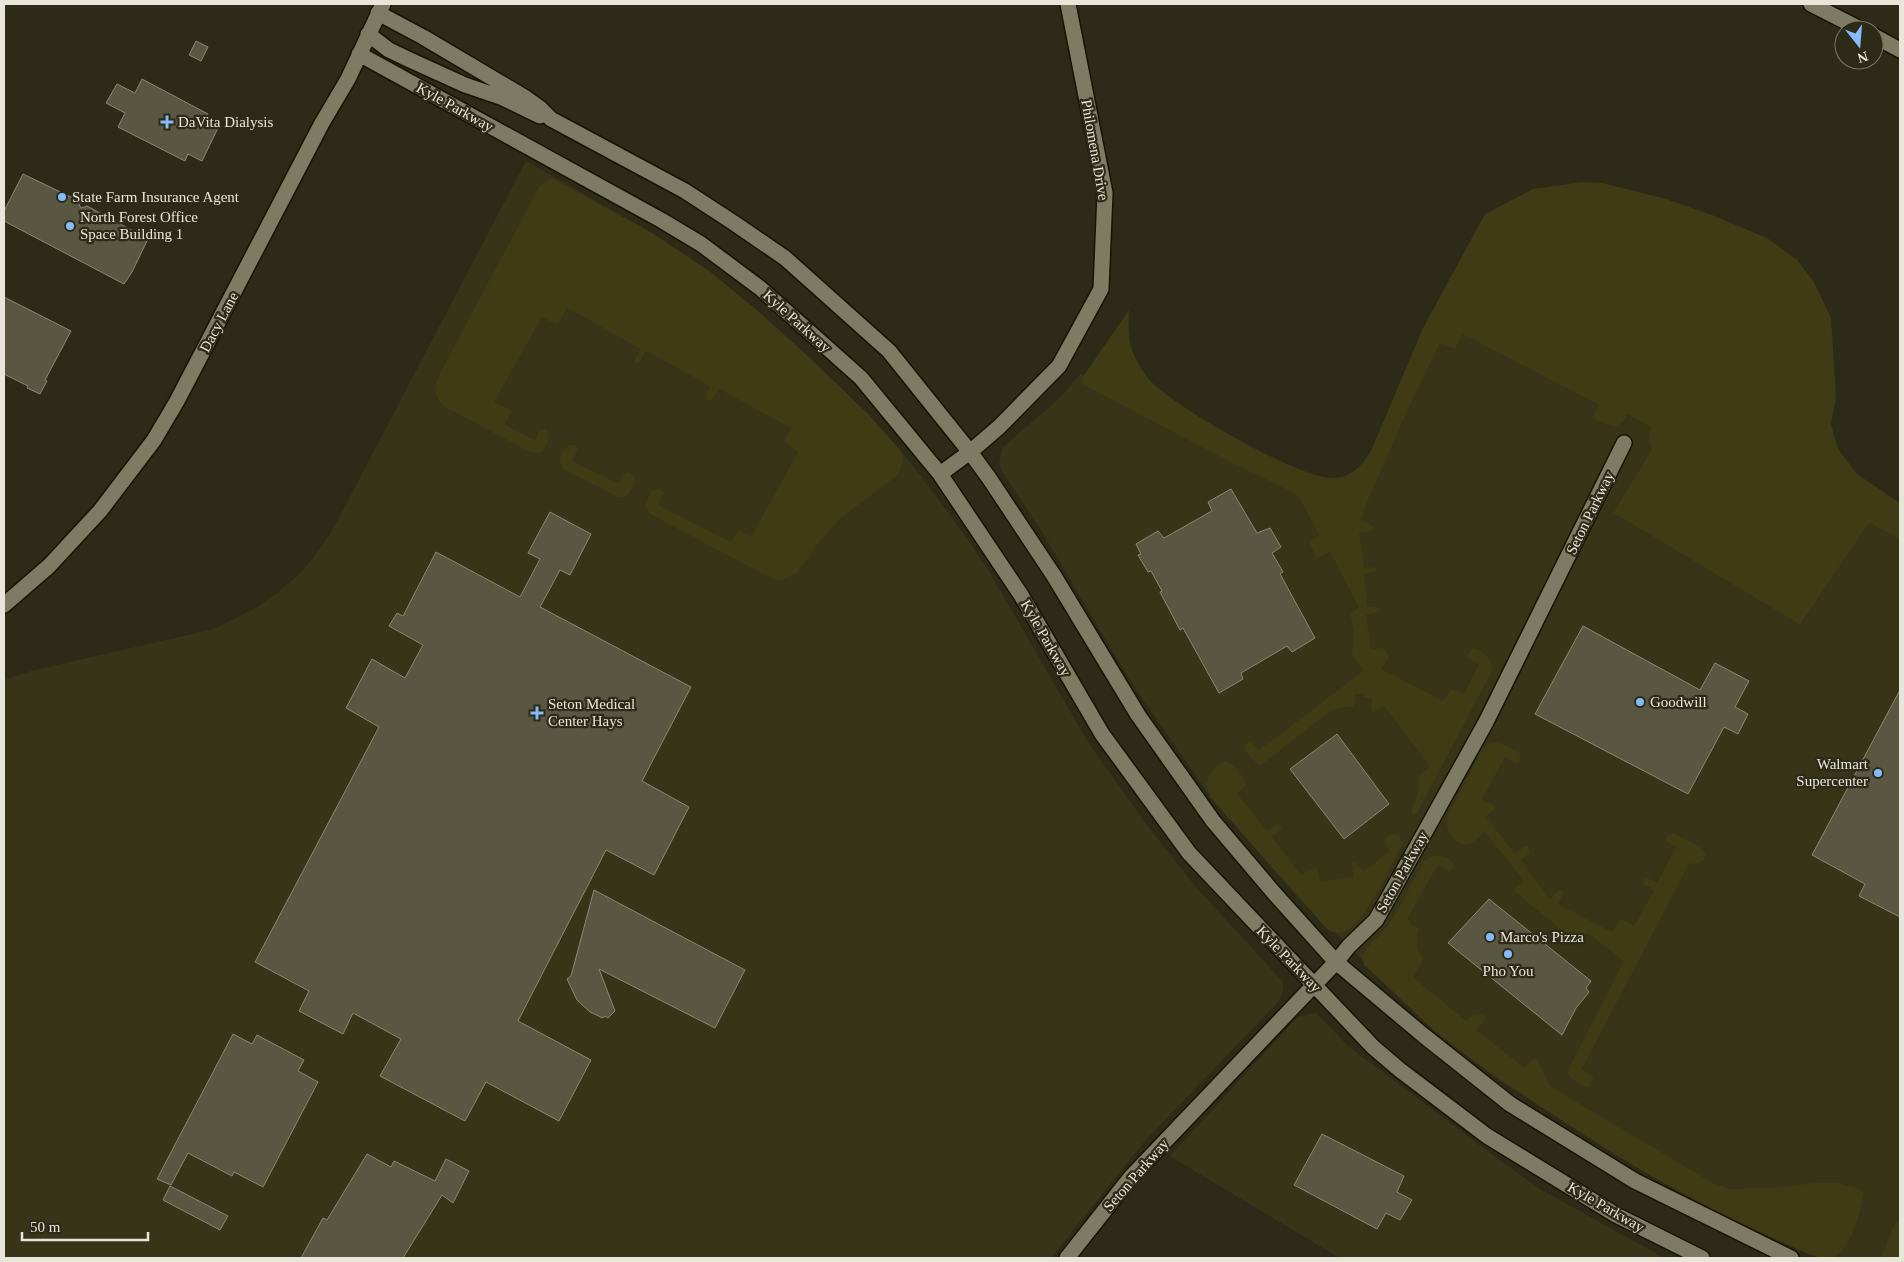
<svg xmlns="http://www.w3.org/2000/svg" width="1904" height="1262" viewBox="0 0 1904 1262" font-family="'Times New Roman',serif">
	<rect width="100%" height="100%" fill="#2d2b17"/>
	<!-- built -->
	<path fill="#373418" d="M526,161L652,233L709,271L759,312L811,359L868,414L903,453L951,516L987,568L1091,747L1149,828L1196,887L1283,982V990L1281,998L1275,1005L1144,1142L1051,1258H4V680L31,671L214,629L257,607L277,593L296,577L313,558L332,531Z
		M1453,328L1669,422L1613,513L1800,625L1869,523L1900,539V1258H1822L1782,1242L1664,1183L1619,1157L1499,1080L1443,1038L1364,965L1362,960L1349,946L1302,902L1212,799L1131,682L1041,530L1003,473L999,463L1002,448L1062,396L1080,374L1356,514L1358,513L1440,340Z
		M1316,1013L1349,1047L1498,1159L1540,1189L1664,1258H1340L1170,1156L1295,1020L1301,1016Z"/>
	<!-- green -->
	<path fill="#3f3b14" d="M551,178L652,233L709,271L759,312L811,359L868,414L900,450L903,460L899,474L842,517L820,541L797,573L785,579L776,580L767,576L650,514L645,506L651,491L660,489L664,493L658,505L731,542L738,530L751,537L798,452L784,442L791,428L719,389L712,400L707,401L705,397L710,386L646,351L639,362H634L640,349L639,348L567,308L558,324H555L542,317L494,402L512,410L505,425L534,440L536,439L539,430L546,429C552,437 547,444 542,452L534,453L528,451L445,407C427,392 438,377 447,360L539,187Z
		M1583,182L1602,183L1666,199L1712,215L1767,238L1797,260L1814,282L1831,318L1836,397L1831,424L1838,449L1857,474L1900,503V539L1869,523L1800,625L1613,513L1652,449L1649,443L1651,426L1645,424L1628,414C1626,417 1624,421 1620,424C1613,430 1600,421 1592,418L1599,405L1463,334L1455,349L1440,343L1407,411L1365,507L1361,520L1373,526L1374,528L1369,532L1359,533L1364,568L1376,567L1378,570L1364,574L1367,607H1378L1381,609L1378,612L1366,615L1371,649L1384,648L1389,657L1382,669L1443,701L1452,689L1464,694L1479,664L1468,658V654L1473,648C1484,650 1490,658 1493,669L1416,815H1412L1411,812L1419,789L1418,777L1430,766L1384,706L1373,713L1371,708L1372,698L1364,697V695L1355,694L1354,705L1352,707H1343L1332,710L1261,765H1258L1246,752L1245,744L1251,741L1259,750L1358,675L1363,670L1352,655L1354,634L1350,614L1359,608L1330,552L1317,559L1309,542L1319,535L1299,497L1296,494L1230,462L1090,388L1082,383V378L1129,310C1127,340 1130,353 1147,377C1166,403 1306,483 1336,478C1356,475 1366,461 1374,444L1423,328L1485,214L1533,189Z
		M570,445H576L578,449L572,461L618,483L624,474L629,472L634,476L635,481C632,490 628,499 618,497L563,469C557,461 561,450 570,445Z
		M1497,742L1519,752L1521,759L1519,763H1515L1505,757L1482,799L1495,806V809L1486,816L1514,853L1525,846H1528L1530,853L1521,860L1549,898L1561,889L1563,890L1564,894L1558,904L1612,932L1621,919L1634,926L1654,890L1643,884L1644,878L1646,877L1657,883L1676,847L1665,841L1667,836L1674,833L1703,849L1706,854C1703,864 1698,863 1689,864L1582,1069L1594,1077L1589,1087C1582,1087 1569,1078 1567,1072L1624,961L1588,933L1576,942L1514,891V889L1524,881L1485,832C1480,836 1474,842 1469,844C1455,849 1444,827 1447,817L1480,753L1488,744Z
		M1225,761C1234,763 1244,777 1247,785L1237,793L1266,830H1269L1277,824L1280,825L1282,829L1272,837L1301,875L1316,867L1317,868L1320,881L1353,877L1352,862H1355L1364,871L1390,851L1384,842L1385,838C1393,831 1403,833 1402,845C1390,868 1368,918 1346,931C1340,934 1334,933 1328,930L1210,797C1204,778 1208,771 1225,761Z
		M1438,855L1449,859L1453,862V868L1449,872L1438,865L1407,919L1410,921L1409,924L1419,928C1416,939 1415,950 1424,959L1413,977L1466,1021C1473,1014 1475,1011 1485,1016L1486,1018L1476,1030L1525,1068L1532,1059L1536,1058L1550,1086L1711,1182L1729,1189L1774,1188L1814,1183H1837L1855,1187L1864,1192C1862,1209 1850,1253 1832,1258C1820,1261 1793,1247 1782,1242C1705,1209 1633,1167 1563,1121C1523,1095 1483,1069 1445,1039C1416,1017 1392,988 1364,965C1358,949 1376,941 1384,930C1401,910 1410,884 1423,862L1431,857Z
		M1900,1218V1258H1881L1894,1225Z"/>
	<!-- building -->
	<path fill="#595741" stroke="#8a8871" d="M196,41L208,47L201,61L189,55Z
		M142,79L208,114L205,121L218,128L202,161L188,154L185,161L118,127L125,113L106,103L117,84L135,93Z
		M23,174L77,200L81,208L87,206L148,239L132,272L124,284L4,221V211Z
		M4,297L71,331L45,380L47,381L40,394L27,388L28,386L4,374Z
		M1231,489L1257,533L1270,528L1281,547L1272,553L1283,572L1280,574L1315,638L1292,652L1287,646L1241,673L1243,679L1219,693L1183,628L1180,630L1160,592L1162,591L1151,571L1148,572L1138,555L1141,554L1136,544L1158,531L1164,538L1212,511L1208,502Z
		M550,512L591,534L570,575L560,570L540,607L691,687L642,781L689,807L654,875L606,850L518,1021L591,1060L559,1121L486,1082L465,1121L380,1076L401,1039L353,1013L343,1034L299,1011L309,991L255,962L379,727L346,708L372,659L405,678L423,645L389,626L397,613L403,616L436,552L520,597L540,559L528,553Z
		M1583,626L1700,690L1715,663L1749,681L1735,707L1748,714L1738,734L1724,727L1688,794L1535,714Z
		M1900,690V917L1859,896L1865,884L1812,855Z
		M1337,734L1389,804L1344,839L1290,769Z
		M594,890L745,970L715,1028L599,969L615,1011L608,1018L605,1016L603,1018L590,1012L577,1000L567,979L571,976Z
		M1489,899L1591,981L1586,988L1589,992L1576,1008L1562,1035L1448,943Z
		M233,1034L252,1044L257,1035L304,1060L298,1071L318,1082L263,1187L234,1172L232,1176L188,1153L171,1185L157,1179Z
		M1322,1134L1404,1176L1397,1192L1412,1200L1400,1220L1386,1213L1377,1229L1294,1185Z
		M367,1154L391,1167L394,1161L435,1181L446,1159L469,1171L453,1203L442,1195L403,1258H301L323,1218L327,1220Z
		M170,1186L228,1216L220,1230L163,1200Z"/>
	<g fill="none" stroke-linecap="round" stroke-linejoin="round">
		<defs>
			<path id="minor" d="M1811,4L1862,30
				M378,13L423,37L526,98L540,108L551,119L685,191L734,223L785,258L889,351L970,452L989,478L1054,576L1138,715L1213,821L1274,893L1336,962L1423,1035L1510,1104L1635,1181L1791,1258
				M368,34L389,50L410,60L465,85L503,98L540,116
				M1874,36L1900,50
				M359,54L661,220L701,244L760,288L861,378L940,474L1021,595L1102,734L1189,853L1373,1047L1400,1070L1487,1136L1616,1215L1702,1258
				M940,474L970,452L999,427L1059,366L1101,289L1105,193L1068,4
				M4,605L49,566L100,511L154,440L177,401L322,123L348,79L383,4
				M1067,1258L1131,1177L1336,962L1349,946L1376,920L1486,722L1624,443"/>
		</defs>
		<!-- minor casing -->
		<use href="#minor" stroke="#161402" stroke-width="18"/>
		<!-- minor -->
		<use href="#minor" stroke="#7d7b64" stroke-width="15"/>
	</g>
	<!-- markers -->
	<g fill="#85bbfb" stroke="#2d2b17" stroke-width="2">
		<path d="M164.5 114.5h5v5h5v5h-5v5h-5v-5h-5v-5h5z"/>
		<circle cx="62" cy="197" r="5"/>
		<circle cx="70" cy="226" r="5"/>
		<circle cx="1640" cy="702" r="5"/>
		<path d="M534.5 705.5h5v5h5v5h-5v5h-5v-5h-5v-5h5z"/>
		<circle cx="1878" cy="773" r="5"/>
		<circle cx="1490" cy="937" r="5"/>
		<circle cx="1508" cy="954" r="5"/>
	</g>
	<g text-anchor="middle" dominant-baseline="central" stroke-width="4.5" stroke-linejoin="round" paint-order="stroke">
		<!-- street labels -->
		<g font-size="15" fill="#e7e6d9" stroke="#2d2b17">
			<text transform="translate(455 107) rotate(29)">Kyle Parkway</text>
			<text transform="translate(1095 150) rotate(80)">Philomena Drive</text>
			<text transform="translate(797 321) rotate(42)">Kyle Parkway</text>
			<text transform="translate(219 322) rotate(-62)">Dacy Lane</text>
			<text transform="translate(1590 513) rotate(-64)">Seton Parkway</text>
			<text transform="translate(1046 638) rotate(60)">Kyle Parkway</text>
			<text transform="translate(1402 872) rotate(-61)">Seton Parkway</text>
			<text transform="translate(1289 959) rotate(46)">Kyle Parkway</text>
			<text transform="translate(1136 1175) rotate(-49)">Seton Parkway</text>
			<text transform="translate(1606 1207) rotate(30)">Kyle Parkway</text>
		</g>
		<!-- poi labels -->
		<g font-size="15" fill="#e7e6d9" stroke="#2d2b17" text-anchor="start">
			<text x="178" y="122">DaVita Dialysis</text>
			<text x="72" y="197">State Farm Insurance Agent</text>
			<text x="80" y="217">North Forest Office<tspan x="80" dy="17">Space Building 1</tspan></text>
			<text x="1650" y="702">Goodwill</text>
			<text x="548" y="704">Seton Medical<tspan x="548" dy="17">Center Hays</tspan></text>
			<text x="1868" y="764" text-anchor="end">Walmart<tspan x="1868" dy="17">Supercenter</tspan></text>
			<text x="1500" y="937">Marco's Pizza</text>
			<text x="1508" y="971" text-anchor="middle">Pho You</text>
		</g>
	</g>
	<!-- border -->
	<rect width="1904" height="1262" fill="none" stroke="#e7e6d9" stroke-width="10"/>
	<!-- north arrow -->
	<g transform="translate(1859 45) rotate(163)"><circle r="24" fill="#2d2b17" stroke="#777665"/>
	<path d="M0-4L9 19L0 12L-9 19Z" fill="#85bbfb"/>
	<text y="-8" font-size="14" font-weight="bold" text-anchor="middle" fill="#e7e6d9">N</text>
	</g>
	<!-- scale -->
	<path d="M22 1232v8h126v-8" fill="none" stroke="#e7e6d9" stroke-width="2.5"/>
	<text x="30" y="1232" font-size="15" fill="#e7e6d9" stroke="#2d2b17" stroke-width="4" paint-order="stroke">50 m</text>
</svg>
